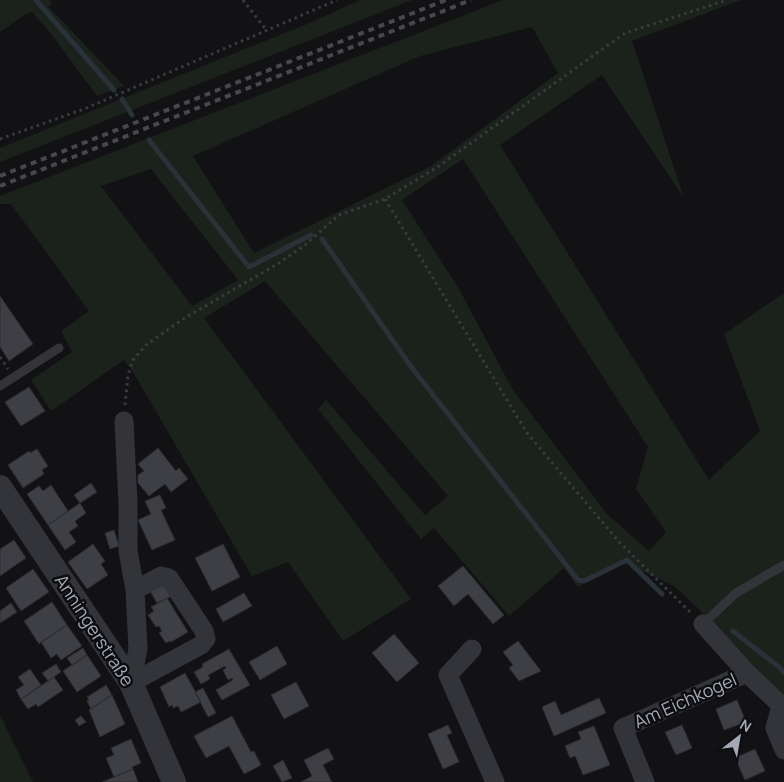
<svg xmlns="http://www.w3.org/2000/svg" width="784" height="782" viewBox="0 0 784 782" font-family="Manrope,sans-serif">
	<rect width="100%" height="100%" fill="#121214"/>
	<!-- green -->
	<path fill="#1a221b" fill-rule="evenodd" d="M0,0H50L52,4L48,6L124,86L97,96L52,35L32,12L26,14L0,32Z
		M360,0H412L0,162V148L312,22Z
		M503,0H741L632,41L684,198L602,75L500,145L709,480L760,431L724,334L784,293V699L726,643L699,609L674,586L623,562L578,587L564,568L509,616L434,528L421,539L318,409L326,400L425,515L448,496L265,281L204,318L411,599L343,641L288,562L252,576L133,372L124,360L51,411L31,380L72,352L61,331L89,311L11,204H0V196ZM532,27L558,73L431,166L254,253L193,156L420,56ZM463,159L648,447L636,489L666,532L649,551L607,514L513,390L459,289L402,200ZM151,169L238,280L192,306L101,186Z
		M0,715L33,782H0Z"/>
	<g fill="none" stroke-linecap="round" stroke-linejoin="round">
		<!-- stream -->
		<path stroke="#283238" stroke-width="5" d="M36,0L114,90
			M122,99L132,115
			M149,140L249,267L311,235
			M322,239L412,368L578,580L584,581L627,560L662,594
			M733,631L779,667L784,673"/>
	</g>
	<!-- building -->
	<path fill="#3e3f44" stroke="#2c2c30" d="M0,296L33,344L9,361L0,347Z
		M29,387L45,411L21,426L5,402Z
		M158,448L176,471L179,468L188,479L171,492L165,484L149,496L138,483V475L144,471L138,464Z
		M37,449L48,466L42,470L44,474L23,488L8,465L29,451L30,453Z
		M91,483L97,492L80,503L74,495Z
		M51,485L68,511L48,525L27,494L39,486L43,491Z
		M160,495L166,508L161,510L175,540L152,550L138,520L151,514L145,501Z
		M80,503L86,513L75,521L78,526L69,532L76,542L65,550L48,525Z
		M114,530L119,546L110,549L105,533Z
		M14,540L26,558L0,576V549Z
		M93,544L105,561L101,564L108,575L87,589L68,562Z
		M223,544L240,577L212,591L195,558Z
		M463,566L504,615L493,624L468,594L454,606L438,586Z
		M33,569L49,592L21,611L6,588Z
		M161,584L166,585L172,596L157,603L150,591Z
		M244,593L252,606L223,622L216,609Z
		M167,598L188,632L171,642L170,641L166,643L159,633L162,631L159,626L156,627L148,615L154,611L151,607Z
		M52,602L67,625L39,644L24,621Z
		M11,603L17,612L0,623V611Z
		M67,625L82,646L61,660L57,654L51,658L41,642Z
		M394,634L419,663L397,682L372,653Z
		M518,641L541,671L519,681L509,668L513,665L503,652Z
		M277,646L287,664L260,680L249,662Z
		M83,648L87,655L72,665L67,658Z
		M229,649L250,685L222,700L216,690L233,680L232,678L228,680L223,670L226,668L225,666L208,675L210,679L201,684L194,672L203,667L202,664Z
		M87,655L101,676L77,692L63,671Z
		M56,664L61,672L48,681L42,673Z
		M30,669L41,685L21,699L16,690L24,685L18,677Z
		M185,673L201,702L181,712L178,706L173,708L172,705L169,707L160,687Z
		M54,677L63,690L38,707L36,704L28,709L21,699Z
		M296,682L309,706L284,719L271,695Z
		M106,685L112,695L91,709L87,701L89,700L87,697Z
		M203,688L216,713L208,717L195,692Z
		M112,695L125,724L100,737L89,710Z
		M599,698L606,713L554,736L542,707L555,701L561,715Z
		M737,700L746,722L724,730L716,709Z
		M81,716L86,722L79,726L75,720Z
		M232,716L251,752L254,751L261,765L244,774L229,746L206,758L194,736Z
		M448,725L452,733L447,735L459,762L443,769L428,734Z
		M682,725L692,748L676,755L665,732Z
		M594,726L610,765L583,775L575,756L570,758L565,746L581,739L578,732Z
		M131,739L141,763L132,767L133,769L114,777L106,758L114,755L111,748Z
		M328,748L334,759L323,765L332,782H301L312,776L304,760Z
		M755,749L765,771L745,780L735,758Z
		M283,760L292,778L282,782L273,766Z
		M133,769L138,782H102L114,777Z"/>
	<g fill="none" stroke-linecap="round" stroke-linejoin="round">
		<!-- path -->
		<path stroke="#393b40" stroke-width="3" stroke-dasharray="2.5 4" stroke-linecap="butt" d="M243,0L267,31
			M0,139L84,109L337,0
			M385,199L527,433L620,543L692,614
			M0,357L8,369
			M125,405L128,375L133,360L146,345L183,319L276,265L305,245L339,215L385,199L436,168L625,33L727,0"/>
		<!-- service -->
		<path stroke="#333439" stroke-width="9" d="M0,386L59,348
			M703,624L736,593L784,565"/>
		<!-- minor -->
		<path stroke="#333439" stroke-width="19" d="M124,421L128,504V551L135,590L138,649L131,683
			M703,624L747,673L784,708
			M472,649L448,675L495,782
			M131,683L201,645L206,639L204,631L169,578L161,576L135,590
			M781,706L775,728L784,750
			M645,782L623,728L747,673"/>
		<!-- tertiary -->
		<path stroke="#333439" stroke-width="24" d="M0,487L131,683L174,782"/>
		<!-- rail -->
		<path stroke="#46484e" stroke-width="4" stroke-dasharray="6 5" stroke-linecap="butt" d="M0,176L446,0
			M0,186L471,0"/>
	</g>
	<g text-anchor="middle" dominant-baseline="central" stroke-width="5" stroke-linejoin="round" paint-order="stroke">
		<!-- street labels -->
		<g font-size="18" fill="#a3a9b5" stroke="#0d0d0f">
			<text transform="translate(95 630) rotate(57)">Anningerstraße</text>
			<text transform="translate(685 700) rotate(-24)">Am Eichkogel</text>
		</g>
	</g>
	<!-- north arrow -->
	<g transform="translate(739 737) rotate(31)" stroke="#0d0d0f" stroke-width="4" paint-order="stroke">
	<path d="M0-4L9 19L0 12L-9 19Z" fill="#a3a9b5"/>
	<text y="-8" font-size="14" font-weight="bold" text-anchor="middle" fill="#a3a9b5">N</text>
	</g>
</svg>
